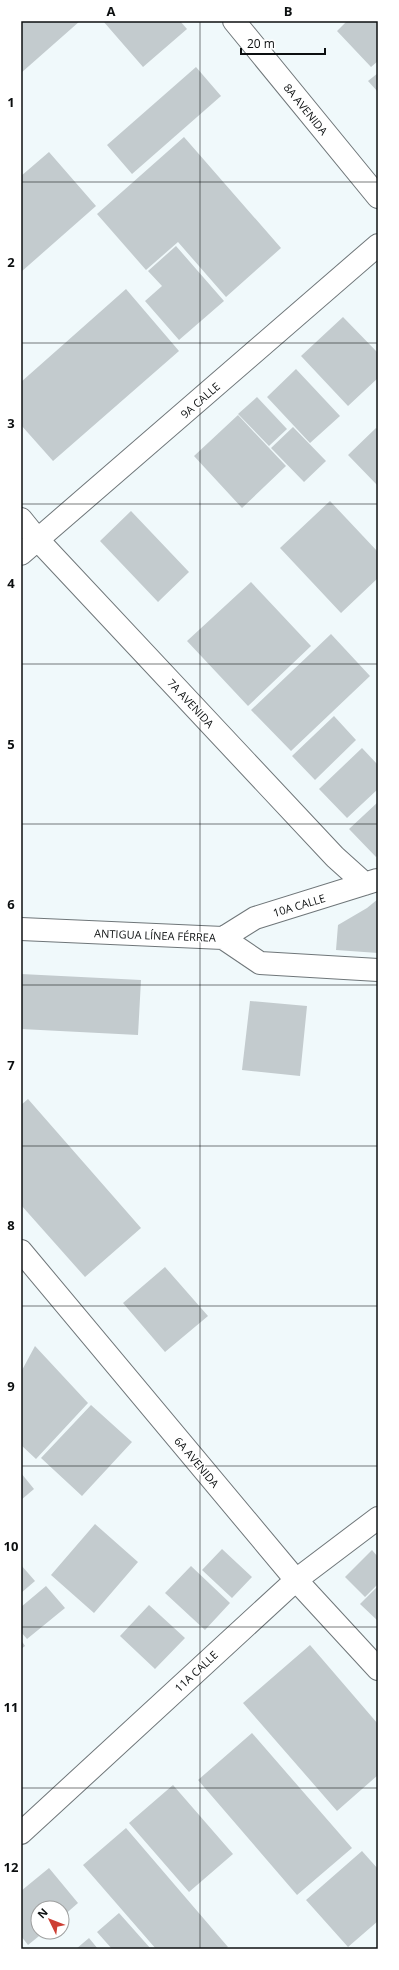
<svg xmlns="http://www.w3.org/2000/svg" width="399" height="1970" viewBox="0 0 399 1970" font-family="'Open Sans',sans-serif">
	<rect width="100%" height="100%" fill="#f0f9fb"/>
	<!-- building -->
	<path fill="#c3cbce" d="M21,21H80L21,73Z
		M103,21H180L187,29L143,67Z
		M347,21H378V61L371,67L337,31Z
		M196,67L221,96L132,174L107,145Z
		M378,73V92L368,81Z
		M184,137L281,248L226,297L178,242L146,270L97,214Z
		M49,152L96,206L21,272V176Z
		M176,246L224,301L179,340L145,301L162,286L148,271Z
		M126,289L179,351L53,461L21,425V382Z
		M343,317L378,353V378L348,406L301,356Z
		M296,369L340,416L310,443L267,397Z
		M257,397L287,429L269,446L238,414Z
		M238,415L286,466L242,508L194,456Z
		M293,427L326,461L304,482L271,448Z
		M376,428L378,430V486L348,455Z
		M330,501L378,552V578L341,613L280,548Z
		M131,511L189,572L158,602L100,541Z
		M251,582L311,646L248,706L187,641Z
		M331,634L370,676L291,751L251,710Z
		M334,716L356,740L315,780L292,756Z
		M362,748L378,765V789L347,818L319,789Z
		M378,802V855L376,857L349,829Z
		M378,899V953L336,950L338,925L367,908Z
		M21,974L141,980L138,1035L21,1029Z
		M250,1001L307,1006L300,1076L242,1070Z
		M28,1099L141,1228L85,1277L21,1205V1105Z
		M165,1267L208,1316L165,1352L123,1303Z
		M35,1346L88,1403L36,1459L21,1445V1372Z
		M91,1405L132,1442L82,1496L41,1458Z
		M21,1473L34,1489L21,1500Z
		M95,1524L138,1562L94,1613L51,1575Z
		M222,1549L252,1577L232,1598L202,1570Z
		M372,1550L378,1557V1584L365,1597L345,1577Z
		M21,1565L35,1581L21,1593Z
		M191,1566L230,1603L205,1630L165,1593Z
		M46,1586L65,1608L27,1639L21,1632V1607Z
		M378,1586V1621L360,1604Z
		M149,1605L185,1638L155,1669L120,1636Z
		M21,1640L25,1646L21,1649Z
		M310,1645L378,1724V1775L337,1811L243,1703Z
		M252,1733L352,1848L297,1895L198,1780Z
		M173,1785L233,1854L189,1892L129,1823Z
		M126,1828L228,1947L225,1949H156L83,1865Z
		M362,1851L378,1869V1921L348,1947L306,1900Z
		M49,1868L78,1903L62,1917V1908H38V1932H44L28,1945L21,1936V1891Z
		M119,1913L151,1949H112L97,1932Z
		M89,1938L98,1949H76Z"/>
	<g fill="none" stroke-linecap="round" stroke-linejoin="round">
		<defs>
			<path id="minor" d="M234,21L378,197
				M21,519L38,540L335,857L365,884
				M21,554L378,245
				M21,929L223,938L260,963L378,970
				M223,938L255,918L377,880
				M21,1251L296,1580L378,1669
				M21,1833L296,1580L378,1518"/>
		</defs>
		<!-- minor casing -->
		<use href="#minor" stroke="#6f7679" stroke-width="24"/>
		<!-- minor -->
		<use href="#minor" stroke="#fff" stroke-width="22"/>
	</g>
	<!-- grid -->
	<path fill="none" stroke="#0c0f10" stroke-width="1" stroke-opacity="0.55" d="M200,21V1949M21,182H378M21,343H378M21,504H378M21,664H378M21,824H378M21,985H378M21,1146H378M21,1306H378M21,1466H378M21,1627H378M21,1788H378"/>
	<g text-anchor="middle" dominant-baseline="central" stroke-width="3" stroke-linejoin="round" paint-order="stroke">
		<!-- street labels -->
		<g font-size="11" fill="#0c0f10" stroke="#fff">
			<text transform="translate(306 109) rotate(51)">8A AVENIDA</text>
			<text transform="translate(200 400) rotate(-41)">9A CALLE</text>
			<text transform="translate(191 703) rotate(47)">7A AVENIDA</text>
			<text transform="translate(299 905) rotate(-17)">10A CALLE</text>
			<text transform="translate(155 935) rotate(2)">ANTIGUA LÍNEA FÉRREA</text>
			<text transform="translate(197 1462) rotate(50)">6A AVENIDA</text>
			<text transform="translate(196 1671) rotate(-43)">11A CALLE</text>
		</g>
	</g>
	<!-- border -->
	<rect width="399" height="1970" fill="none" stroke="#ffffff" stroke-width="44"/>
	<!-- north arrow -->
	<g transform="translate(50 1920) rotate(313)"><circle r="19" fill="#ffffff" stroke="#9e9f9f"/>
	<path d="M0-3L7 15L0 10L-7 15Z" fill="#cd3f34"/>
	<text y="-6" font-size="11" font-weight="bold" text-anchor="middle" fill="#0c0f10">N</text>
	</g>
	<!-- scale -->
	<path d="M241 48v6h84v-6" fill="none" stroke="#0c0f10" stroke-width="2"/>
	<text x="247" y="48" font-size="12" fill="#0c0f10" stroke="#ffffff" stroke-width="3" paint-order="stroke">20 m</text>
	<rect x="22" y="22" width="355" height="1926" fill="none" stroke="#0c0f10" stroke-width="1.5"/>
	<g font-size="13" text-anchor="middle" font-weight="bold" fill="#0c0f10">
		<text x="111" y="16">A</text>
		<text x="288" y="16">B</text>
		<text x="11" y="107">1</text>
		<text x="11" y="267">2</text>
		<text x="11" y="428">3</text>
		<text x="11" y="588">4</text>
		<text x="11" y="749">5</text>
		<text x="11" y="909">6</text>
		<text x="11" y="1070">7</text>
		<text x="11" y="1230">8</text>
		<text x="11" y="1391">9</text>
		<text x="11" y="1551">10</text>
		<text x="11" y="1712">11</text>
		<text x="11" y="1872">12</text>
	</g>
</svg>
